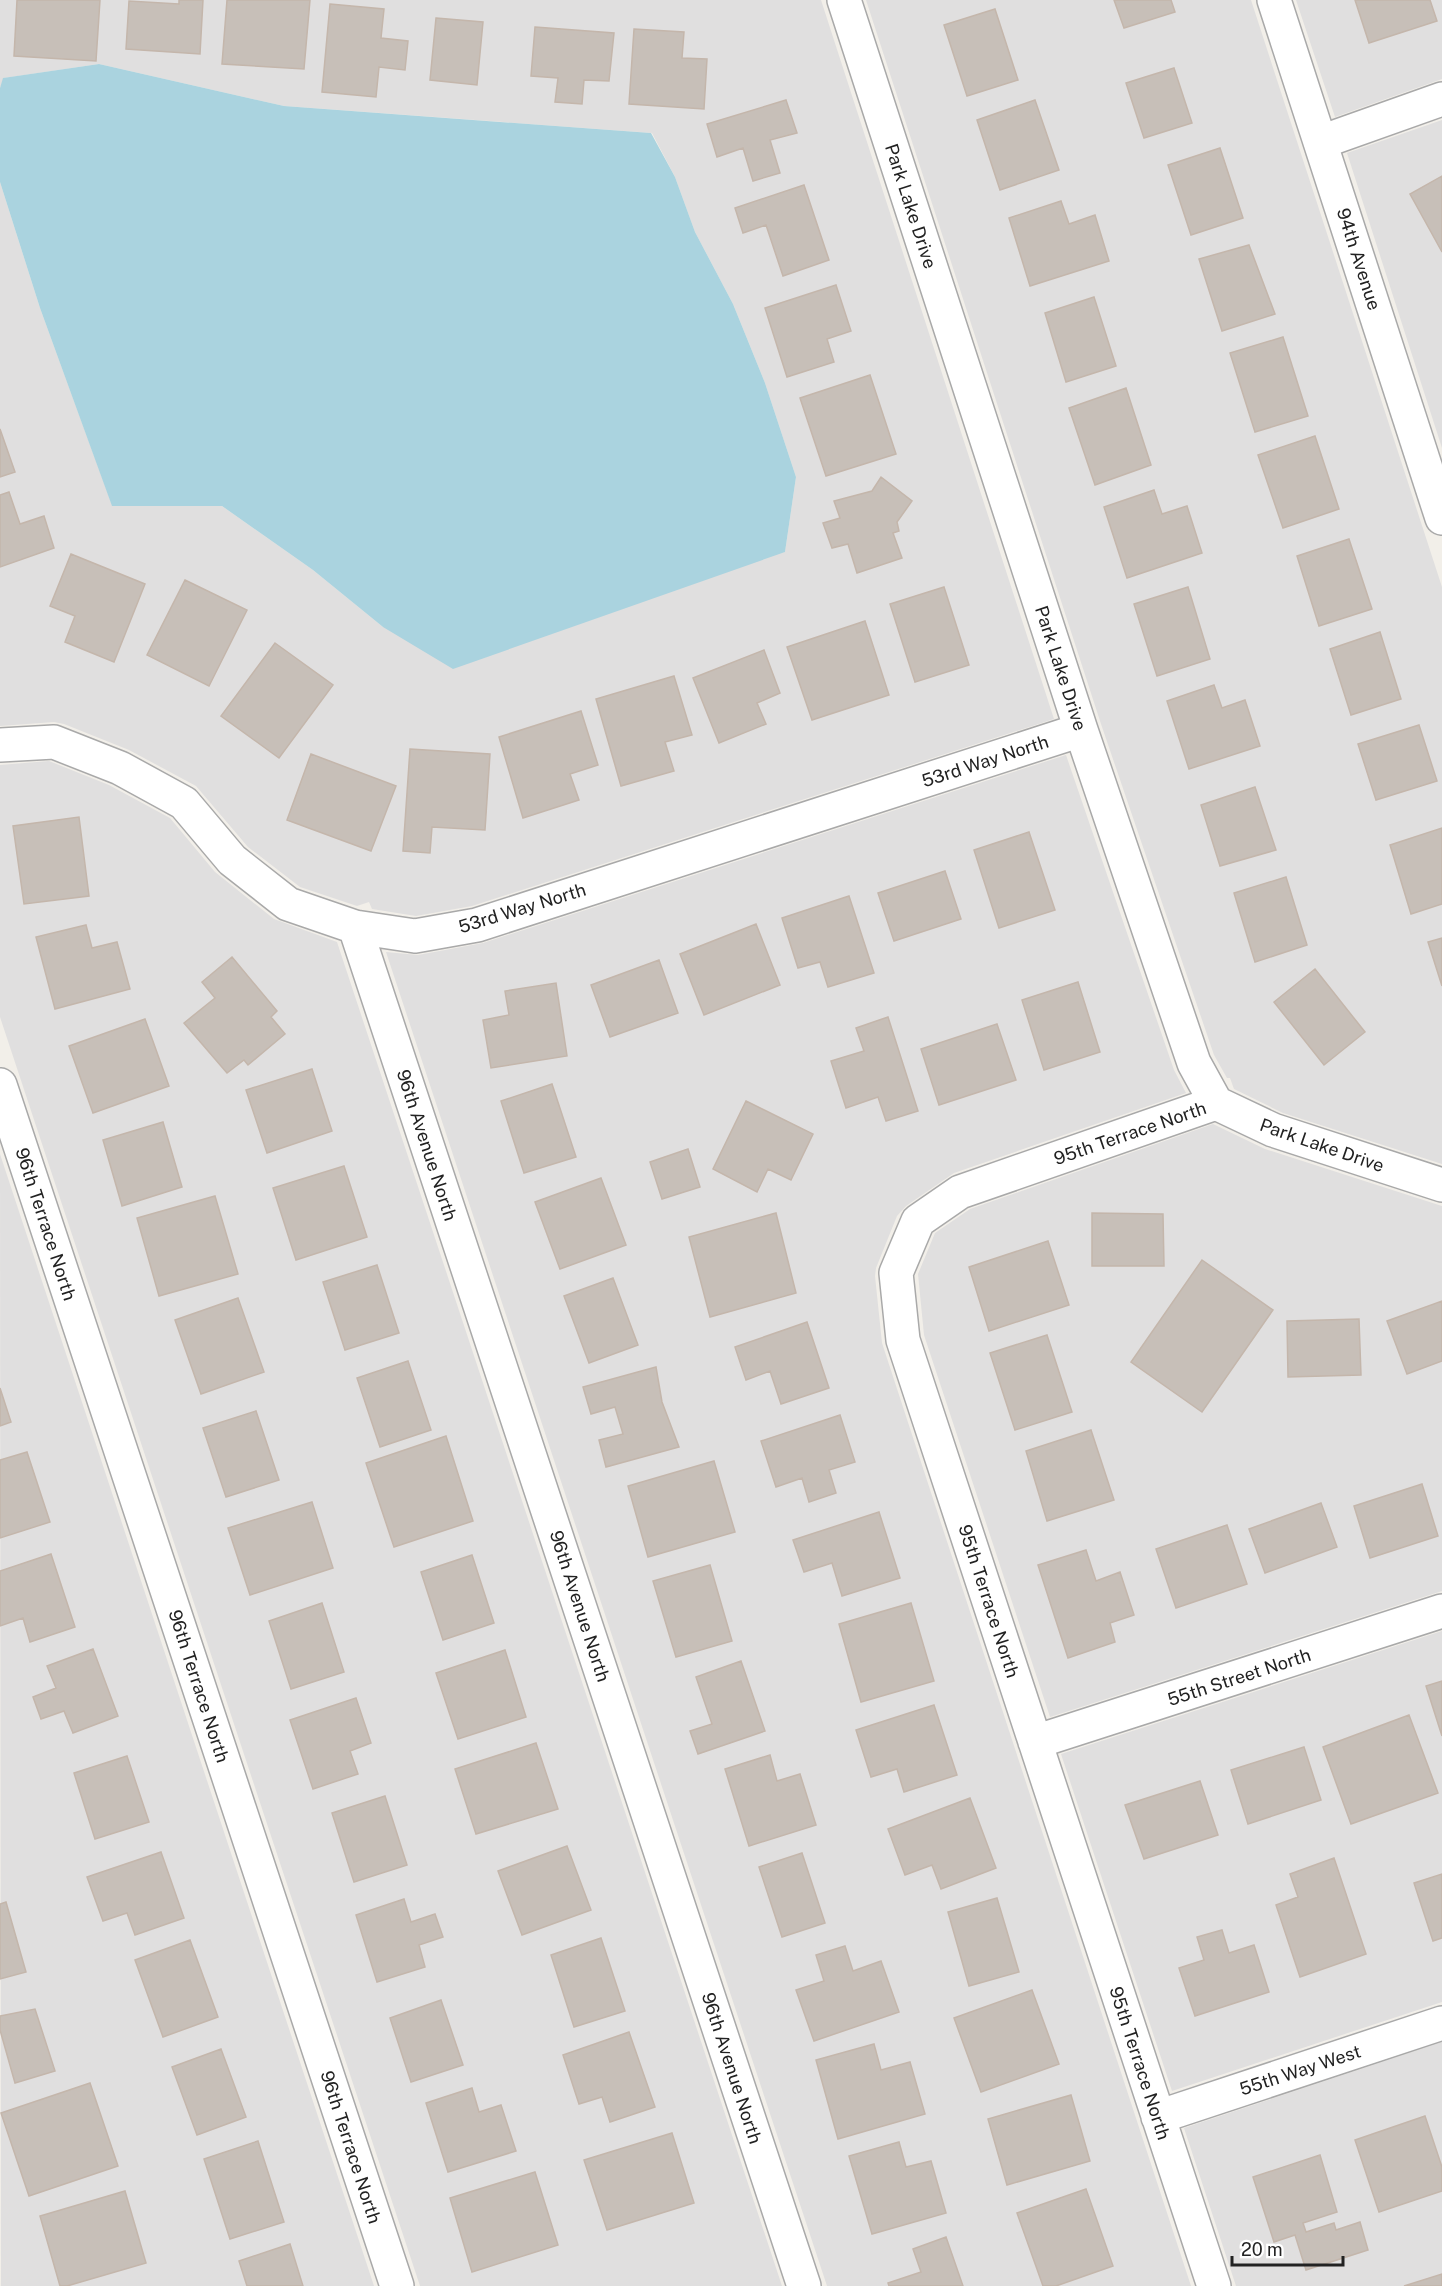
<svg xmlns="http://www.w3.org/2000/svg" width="1442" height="2286" viewBox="0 0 1442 2286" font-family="'Public Sans',sans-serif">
	<rect width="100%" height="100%" fill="#f2efe9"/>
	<!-- residential -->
	<path fill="#e0dfdf" d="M0,0H821L1054,719L472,906L416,916L372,909L369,902L357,906L300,887L248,847L196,786L129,750L64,724L54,722L0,726V182L40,308L112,505L222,506L313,570L383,627L785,552L796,477L765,383L733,304L695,232L675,177L652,133L284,106L99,64L4,78L0,88Z
		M866,0H1251L1442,587V1164L1283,1113L1234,1089L1230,1078H1227L1214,1055L1101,724Z
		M1296,0H1442V79L1335,117Z
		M1442,120V448L1347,153Z
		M1066,755L1174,1070L1186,1093L954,1173L906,1206L897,1216L876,1268L875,1276L882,1343L1191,2286H827L386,952L418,955L483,943Z
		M49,761L109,785L170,818L215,872L274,919L337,942L782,2286H420L0,1017V765Z
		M1213,1124L1265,1149L1442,1206V1591L1050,1717L924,1335L918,1274L935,1233L970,1209Z
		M0,1154L374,2286H1Z
		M1442,1631V2002L1172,2091L1061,1754Z
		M1442,2042V2286H1236L1184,2128Z"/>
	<!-- water -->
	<path fill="#aad3df" d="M99,64L284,106L651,133L675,177L695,232L733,304L765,383L796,477L785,552L453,669L383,627L313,570L222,506H112L40,308L0,182V88L3,78Z"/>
	<!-- building -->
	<path fill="#c7bfb8" stroke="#c4b6ab" stroke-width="1.5" d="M17,0H100L96,61L14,56Z
		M179,0H203L200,54L126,49L129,1L179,4Z
		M227,0H310L304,69L222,64Z
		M1114,0H1171L1175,12L1124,28Z
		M1355,0H1430L1437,21L1369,43Z
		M330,4L384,9L381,38L408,41L405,70L379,67L376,97L322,92Z
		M995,9L1018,80L967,96L944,25Z
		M436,18L483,22L477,85L430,80Z
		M535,27L614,33L609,81L584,80L582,104L555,102L558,78L531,76Z
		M634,29L684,32L682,58L707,59L704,109L629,104Z
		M1174,68L1192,123L1144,138L1126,83Z
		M786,100L797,133L770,140L780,173L753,181L743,148L717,157L707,124Z
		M1035,100L1059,170L1000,190L977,120Z
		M1220,148L1243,218L1191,235L1168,165Z
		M1442,176V252L1410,194Z
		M804,185L829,260L783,276L766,225L743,233L735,208Z
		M1061,201L1069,224L1095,215L1109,261L1030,286L1009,218Z
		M1249,245L1275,314L1222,331L1199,259Z
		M836,285L851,331L827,339L834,362L787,377L765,308Z
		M1094,297L1116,366L1066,382L1045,313Z
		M1283,337L1308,416L1255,432L1230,353Z
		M870,375L896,454L826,476L800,398Z
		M1126,388L1151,465L1095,485L1069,408Z
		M0,429L15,472L0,477Z
		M1315,436L1339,509L1283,528L1258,455Z
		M881,477L912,501L897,522L899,531L893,533L902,558L857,573L848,544L832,548L823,523L840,518L834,501L872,491Z
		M1154,490L1162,514L1187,506L1202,553L1127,578L1104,507Z
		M9,492L20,524L44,516L54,548L0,567V495Z
		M1349,539L1372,609L1319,626L1297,556Z
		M71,554L145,584L114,662L65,642L75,616L50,606Z
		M185,580L247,610L209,686L147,655Z
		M944,587L969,665L915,682L890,604Z
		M1188,587L1210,659L1157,676L1134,604Z
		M865,621L889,695L812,720L787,647Z
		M1380,632L1401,699L1351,715L1330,649Z
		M275,643L333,685L279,758L221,716Z
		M764,650L780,693L757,703L766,724L719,743L693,678Z
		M674,676L692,735L665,742L674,771L621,786L596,699Z
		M1214,685L1222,708L1245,700L1260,746L1189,769L1167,701Z
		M581,711L598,765L570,774L579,800L523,818L499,737Z
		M1419,725L1437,781L1376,800L1358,744Z
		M410,749L490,754L485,830L432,827L430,853L403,851Z
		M311,754L396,786L371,851L287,820Z
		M1255,787L1276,850L1220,866L1201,805Z
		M79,817L89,896L24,904L13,826Z
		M1442,828V904L1411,914L1390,845Z
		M1029,832L1055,910L999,928L974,850Z
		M945,871L961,919L894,941L878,893Z
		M1286,877L1307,945L1255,962L1234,893Z
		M849,896L874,973L828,987L820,962L798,968L782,918Z
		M756,924L780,985L704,1015L680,954Z
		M86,925L92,948L117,942L130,989L55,1009L36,937Z
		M1442,938V986L1428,942Z
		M232,957L277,1011L271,1017L285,1034L248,1065L244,1060L227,1073L184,1023L215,998L202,982Z
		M659,960L678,1013L610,1037L591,985Z
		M1315,969L1365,1032L1324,1065L1274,1002Z
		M1078,982L1100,1052L1044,1070L1022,1000Z
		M556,983L567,1056L491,1068L483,1020L509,1015L505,991Z
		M888,1017L918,1111L886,1121L878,1097L846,1108L831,1061L864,1051L856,1028Z
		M145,1019L169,1086L93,1113L69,1046Z
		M997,1024L1016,1080L939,1105L921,1049Z
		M312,1069L332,1131L267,1153L246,1090Z
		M552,1084L576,1157L524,1173L501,1101Z
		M746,1101L813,1134L791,1180L768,1169L757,1192L713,1169Z
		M163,1122L182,1187L122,1206L103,1140Z
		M688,1149L700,1187L662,1199L650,1162Z
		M344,1166L367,1237L296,1260L273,1188Z
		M601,1178L626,1245L560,1269L535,1202Z
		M215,1196L238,1274L159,1296L137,1218Z
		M776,1213L796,1293L710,1317L689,1237Z
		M1092,1213L1163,1214L1164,1266H1092Z
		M1048,1241L1069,1305L989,1331L969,1267Z
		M1202,1260L1273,1310L1202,1412L1131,1362Z
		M377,1265L399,1333L345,1350L323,1282Z
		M613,1278L638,1345L589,1363L564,1296Z
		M238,1298L264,1372L201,1394L175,1320Z
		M1442,1301V1361L1407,1374L1387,1321Z
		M1359,1319L1361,1375L1288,1377L1287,1321Z
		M807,1322L829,1388L781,1404L770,1371L746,1380L735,1347Z
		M1047,1335L1072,1412L1015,1430L990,1353Z
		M408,1361L431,1430L380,1447L357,1378Z
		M656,1367L662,1402L679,1447L606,1467L599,1440L623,1434L615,1407L591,1414L583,1387Z
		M0,1388L11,1422L0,1426Z
		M256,1411L279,1480L226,1497L203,1428Z
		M840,1415L855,1462L829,1470L836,1493L809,1502L802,1478L776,1487L761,1441Z
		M1091,1430L1114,1500L1047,1521L1026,1451Z
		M446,1436L473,1521L394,1547L366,1463Z
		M27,1452L50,1522L0,1538V1460Z
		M714,1461L735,1532L648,1557L628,1486Z
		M1422,1484L1438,1536L1370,1558L1354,1506Z
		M312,1502L333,1568L250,1595L228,1528Z
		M1321,1503L1337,1547L1265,1573L1249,1529Z
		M879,1512L900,1578L842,1596L832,1563L804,1572L793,1540Z
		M1227,1525L1247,1584L1176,1608L1156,1549Z
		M1086,1550L1096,1581L1120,1572L1134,1615L1110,1623L1115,1642L1068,1658L1038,1565Z
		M51,1554L75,1627L30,1642L23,1618L0,1626V1571Z
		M472,1555L494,1623L443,1640L421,1572Z
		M710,1565L732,1641L676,1657L653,1581Z
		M322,1603L344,1672L291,1689L269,1621Z
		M911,1603L934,1681L861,1702L839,1624Z
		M93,1649L118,1716L73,1733L64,1711L41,1719L33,1697L56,1688L47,1666Z
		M505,1650L526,1717L458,1739L436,1673Z
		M741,1661L765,1731L698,1754L690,1731L712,1724L696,1677Z
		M1442,1681V1736L1426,1686Z
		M356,1698L371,1743L350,1751L358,1774L313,1789L290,1720Z
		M934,1705L957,1775L904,1792L897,1769L871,1777L856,1730Z
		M1409,1715L1438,1793L1351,1824L1323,1747Z
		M536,1743L558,1809L476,1834L455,1769Z
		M1304,1747L1321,1800L1248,1824L1231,1770Z
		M770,1755L777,1781L800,1774L816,1825L749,1846L725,1769Z
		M127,1756L149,1822L95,1839L74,1773Z
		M1200,1781L1218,1835L1144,1859L1125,1805Z
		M385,1796L407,1865L354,1882L332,1813Z
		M970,1798L996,1868L941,1889L932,1865L905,1875L888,1829Z
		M567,1846L591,1910L522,1935L498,1871Z
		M161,1852L184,1918L135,1935L127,1913L103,1921L87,1877Z
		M802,1853L825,1923L782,1937L759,1867Z
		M1334,1858L1366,1954L1300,1977L1276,1905L1298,1897L1290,1874Z
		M1442,1874V1938L1433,1941L1414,1883Z
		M997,1898L1019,1972L969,1986L948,1912Z
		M404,1899L411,1922L435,1914L443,1937L419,1945L425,1967L377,1982L356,1915Z
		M6,1902L26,1972L0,1979V1904Z
		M1222,1930L1229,1953L1254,1945L1269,1992L1195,2016L1179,1968L1204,1960L1197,1937Z
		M601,1938L625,2011L574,2027L551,1955Z
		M190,1940L218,2017L163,2037L135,1960Z
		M845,1946L853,1971L881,1961L899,2012L814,2041L796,1990L824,1981L816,1955Z
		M1032,1990L1059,2064L981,2092L954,2018Z
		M441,2000L463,2065L411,2082L390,2018Z
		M35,2009L55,2071L15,2083L0,2030V2016Z
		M629,2032L655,2107L610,2122L602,2097L579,2104L563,2055Z
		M874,2044L881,2070L910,2062L925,2114L838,2139L816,2060Z
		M221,2049L246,2117L197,2135L172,2067Z
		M90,2083L118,2166L29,2196L1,2113Z
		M472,2088L479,2112L501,2105L516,2151L448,2172L426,2103Z
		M1071,2095L1090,2161L1007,2185L988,2119Z
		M1425,2116L1442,2167V2191L1379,2212L1355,2140Z
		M672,2133L694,2203L607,2230L584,2160Z
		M258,2141L284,2222L230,2239L204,2159Z
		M899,2142L906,2167L931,2161L946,2213L872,2234L849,2156Z
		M1320,2155L1337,2212L1303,2223L1306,2232L1334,2223L1336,2230L1360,2222L1368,2250L1306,2270L1295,2235L1274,2242L1253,2177Z
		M535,2172L558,2245L472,2272L450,2198Z
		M1086,2189L1113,2266L1056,2286H1043L1017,2213Z
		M125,2191L146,2263L67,2286H60L40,2216Z
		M946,2237L963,2286H889L888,2283L921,2272L913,2249Z
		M290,2244L303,2286H247L239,2261Z
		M1442,2274V2286H1404Z"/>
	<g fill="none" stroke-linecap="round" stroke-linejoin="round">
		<defs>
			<path id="minor" d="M844,0L1081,730L1194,1063L1216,1103L1273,1130L1442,1185
				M1321,142L1442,99
				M0,745L54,742L120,768L184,803L232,860L288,904L355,927L415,936L477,925L1081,730
				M355,927L804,2286
				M0,1085L397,2286
				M1035,1742L1442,1611
				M1158,2117L1442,2023
				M1214,2286L903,1340L896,1273L918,1221L960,1192L1216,1103"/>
			<path id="tertiary" d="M1274,0L1442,518"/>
		</defs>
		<!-- minor casing -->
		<use href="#minor" stroke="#a9a9a9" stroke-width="36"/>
		<!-- tertiary casing -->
		<use href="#tertiary" stroke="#a9a9a9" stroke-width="36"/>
		<!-- minor -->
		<use href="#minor" stroke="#fff" stroke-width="33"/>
		<!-- tertiary -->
		<use href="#tertiary" stroke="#fff" stroke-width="33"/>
	</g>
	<g text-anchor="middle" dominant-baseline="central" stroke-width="6" stroke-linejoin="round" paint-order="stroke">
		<!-- street labels -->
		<g font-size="18" fill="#222" stroke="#fff">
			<text transform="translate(911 206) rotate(72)">Park Lake Drive</text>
			<text transform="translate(1359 259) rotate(72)">94th Avenue</text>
			<text transform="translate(1061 668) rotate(72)">Park Lake Drive</text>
			<text transform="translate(985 761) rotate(-18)">53rd Way North</text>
			<text transform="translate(522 908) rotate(-17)">53rd Way North</text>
			<text transform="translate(1130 1133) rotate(-19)">95th Terrace North</text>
			<text transform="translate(427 1145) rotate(72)">96th Avenue North</text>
			<text transform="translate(1322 1145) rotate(19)">Park Lake Drive</text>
			<text transform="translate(46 1224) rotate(72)">96th Terrace North</text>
			<text transform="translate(989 1601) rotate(72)">95th Terrace North</text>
			<text transform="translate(580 1606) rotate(72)">96th Avenue North</text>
			<text transform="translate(1239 1677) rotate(-18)">55th Street North</text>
			<text transform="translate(199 1686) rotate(72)">96th Terrace North</text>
			<text transform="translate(1140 2063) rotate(72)">95th Terrace North</text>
			<text transform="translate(732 2068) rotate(72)">96th Avenue North</text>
			<text transform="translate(1300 2070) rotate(-18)">55th Way West</text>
			<text transform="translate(351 2147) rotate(72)">96th Terrace North</text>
		</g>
	</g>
	<!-- scale -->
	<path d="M1232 2256v9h111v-9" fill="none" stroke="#222222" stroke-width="3"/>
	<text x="1241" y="2256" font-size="18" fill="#222222" stroke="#ffffff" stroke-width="4.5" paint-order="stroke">20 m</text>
</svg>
